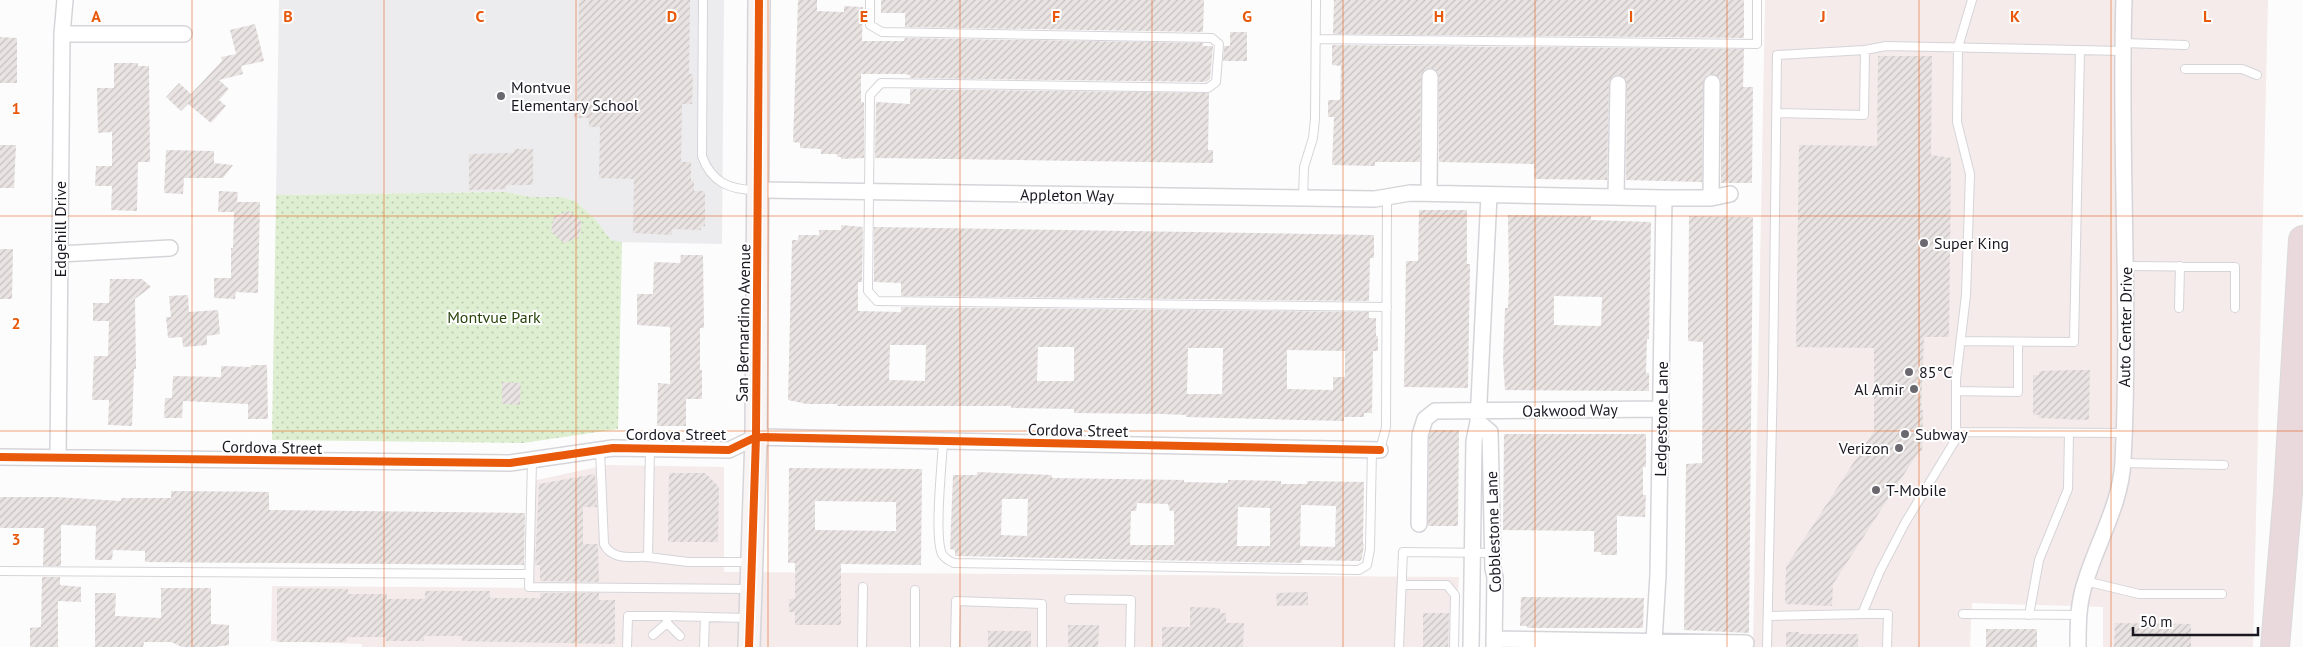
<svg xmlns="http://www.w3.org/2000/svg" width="2303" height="647" viewBox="0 0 2303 647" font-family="'PT Sans',sans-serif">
	<defs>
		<pattern id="park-dots" width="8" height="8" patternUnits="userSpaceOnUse" patternTransform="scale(1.25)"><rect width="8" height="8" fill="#deefd1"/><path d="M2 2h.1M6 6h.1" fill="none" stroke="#beccb3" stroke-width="1.8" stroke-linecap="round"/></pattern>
		<pattern id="building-hatch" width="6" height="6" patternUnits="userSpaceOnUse" patternTransform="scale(1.25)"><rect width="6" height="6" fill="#e9e3e2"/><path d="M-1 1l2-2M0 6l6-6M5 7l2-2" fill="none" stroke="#c7c2c2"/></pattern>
	</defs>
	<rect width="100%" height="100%" fill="#fcfcfc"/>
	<!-- commercial -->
	<path fill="#f4ebea" d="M1765,0H2268L2253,647H2103V607L1972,603L1970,647H1753Z
		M606,465L724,467V572L1459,577L1455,647H362V644L271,641L272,586L528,588L532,481Z"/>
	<!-- built -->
	<path fill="#ecebee" d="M279,0H724L722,244L615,242L611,240L595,219L561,197H532L506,192L276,195Z"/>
	<!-- park -->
	<path fill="url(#park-dots)" d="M506,192L532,197H561L575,201L595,219L611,240L622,242L618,429L523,443L272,440L276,195Z"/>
	<!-- building -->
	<path fill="url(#building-hatch)" fill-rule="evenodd" d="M579,0H690L689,74H693L692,104H682L681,162H691V181H694V191H705V226H701V230L672,229V235L633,233L634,179L599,178L600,127H589V118H574V103H577Z
		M798,0H817V11L844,12V6L863,7L862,41H904L905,38L1203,43V46H1213L1210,79L1206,82L910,78V75L904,74H861V102H864V158L841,159V157H837V154H821V149L800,148V143L793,142Z
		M881,0H1204L1203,32L905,27V13H881Z
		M1334,0H1744V38L1333,34Z
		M255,24L264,61L241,66L243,74L219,80L229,89L219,100L226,106L211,123L188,104L181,111L166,97L179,83L191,94L222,61L221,57L236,54L230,30Z
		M1230,32H1247V61H1223L1224,46H1230Z
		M0,37L17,38V83H0Z
		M1332,45L1744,49L1743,87H1753L1752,183H1721V83L1720,78L1713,74L1707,75L1703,83L1702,182L1626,180L1627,84L1626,79L1619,75L1613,76L1609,84L1607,180L1534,179V164L1439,162V77L1438,72L1431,68L1425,69L1421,77L1420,162H1375V166L1332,165L1334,117H1328V100H1340L1341,66L1332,65Z
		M1878,56H1932L1931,155L1951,158L1949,337H1924L1921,410H1923L1922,451H1919L1833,584L1832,606L1785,604L1786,567L1874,431V348L1796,347L1799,145L1877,146Z
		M114,63H138V66H149L150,162H138L137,211L111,210L112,186H95L96,166H112V132L98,133L97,88H114Z
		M910,89L1209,93L1208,150H1213V163L875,158L876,102L910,104Z
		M0,145H16L14,188H0Z
		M514,149H533V185H506V189L469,190V154L514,153Z
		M166,150L214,151V163L233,165L223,178H184L183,194L164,193Z
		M219,191L238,192L237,202H260L258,293L236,292L235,299L214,298V278H231V248H233L234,212H218Z
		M1419,210H1467V264H1470L1468,388L1404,387L1406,261H1418Z
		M569,211L582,222L579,237L564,243L551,232L554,216Z
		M1508,215L1591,216V220L1651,222L1649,339H1647L1646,373H1649V391L1505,390L1503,360L1505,308H1508L1509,284ZM1554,296L1602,297L1601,326L1554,325Z
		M1689,216L1753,217L1749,633L1684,630L1686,464L1702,463L1703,342L1688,341Z
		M841,225L863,227L862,282H858V311L901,312V307L1369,312V318H1376V336H1378V351H1373L1372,413H1364V417H1344V421L1262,419L1186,417V415L1163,414L1074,413V409L1011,408V406H837V404H807L788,400L792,240H798L799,235H819V230H841ZM890,345H926L925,381L889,380ZM1038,347H1074V381H1037ZM1188,348H1223L1222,394H1187ZM1287,350L1345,351V377H1333V390L1287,389Z
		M874,227L1374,235V258H1370L1369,301L901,296V283L874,282Z
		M0,249H13L12,299H0Z
		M681,255H703L704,328H700V370H702V399H686V426H657L658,383L670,384V327L637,325V294H653L654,262L680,263Z
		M110,279H142L151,287L135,299L136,369H134L132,426L108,425L109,400H92L94,356H108L109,321H93V303H109Z
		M188,295L189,312L218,310L220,334L207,336V345L183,347L182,337L168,338L166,317H171L169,296Z
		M251,365H267L268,419H248V404L183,401L182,418H164L165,398H172L173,376L221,377V366L251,367Z
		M2075,370H2090L2089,420L2039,418V415H2033V375H2039V371Z
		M502,382L521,383L520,405L502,404Z
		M1431,430H1459L1458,526H1428L1429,436Z
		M1504,434H1646V467H1643V495H1646L1645,517L1617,516V555H1601V552H1594V531L1503,530Z
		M789,468L922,469L921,565L841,564V625H795V612H789V599H795V563H788ZM815,501L896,502V531L815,530Z
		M977,472L1052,475V478L1184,480V482L1228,483V480L1281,481V484H1307V481L1364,482L1363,544H1364L1362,558L1360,561L1302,560V563L955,556V550L950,549L953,475H977ZM1002,499H1028L1027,536L1001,535ZM1137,503L1168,504L1170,511H1174V545H1130L1131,511H1136ZM1301,505L1336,506L1335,547L1300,546ZM1238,507L1270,508V546H1237Z
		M669,473H705L719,487L718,542H668Z
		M595,474L597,507H583V544H598L599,582L540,581V565H535L539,484Z
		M171,491L269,492V510L525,513L524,565L145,562V551L113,550L112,560H95L96,526L61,525V566H43L44,528H0V497H56L121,501V498H171Z
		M42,577H60V585L81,587V602L58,601V647H30V628L41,627Z
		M161,588H211V624L229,625V645L214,647H182L171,642H144L143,647H95V593H116L115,616L161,618Z
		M277,588L348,589V594H387V599H425V591H490V598H540V593H599V600H615V644L462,641V636H424V641H386V637H347V642H277Z
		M1308,592V605L1277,606L1276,593Z
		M1521,597L1644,598L1643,628H1527V626H1520Z
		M1190,607L1220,608V613H1226V623H1244L1243,647H1162V627H1190Z
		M1423,613H1449L1448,647H1423Z
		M2115,623L2191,624V647H2114Z
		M1068,625H1099L1098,647H1068Z
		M1986,629H2037V647H1986Z
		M988,631H1031V647H988Z
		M1786,632H1799V634H1858V647H1786Z"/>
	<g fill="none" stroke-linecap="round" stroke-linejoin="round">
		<defs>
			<path id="service" d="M703,0L702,156C711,182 730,190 755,190
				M870,0V25L882,32L1212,38L1219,44L1216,82L1208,88L881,83L870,95L868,291L877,301L1387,307
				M1316,39L1757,44V0
				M2123,43L2185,45
				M2185,69H2242L2257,75
				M1776,113L1864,115L1865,50
				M1303,198L1304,167L1313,138L1315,119L1316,0
				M2127,266L2235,267V308
				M2179,308L2180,266
				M1961,341L2074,342L2080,50
				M1956,391L2018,392V343
				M1956,432L2124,433
				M943,441C942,464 934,536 942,554C945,559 949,561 954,563L1359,570L1367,565L1370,549L1372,450
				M600,450L604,544C612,561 632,556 648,557L650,449
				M1380,450L1386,427L1387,197
				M532,461L529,587L751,589
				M2123,463L2224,465
				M648,557L688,562H750
				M0,571L529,574
				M2085,581L2139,594H2222
				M1402,585H1447L1455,595L1454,647
				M915,590V647
				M1069,599L1131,600L1130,647
				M1862,614H1888L1887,647
				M1963,614L2078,615
				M2029,615L2039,560L2068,489L2069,433
				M1768,616L1862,614L1880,571L1905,523L1956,439V379L1966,295L1970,174L1957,122L1958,47L1972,0
				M667,623L680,636
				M653,635L667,623V616L748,618
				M627,647L628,616H667
				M704,647L705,617
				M862,647L863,587
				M955,647L956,601L1042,604V647
				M1399,647L1403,552L1492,553
				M1767,647L1773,375L1777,55L1865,50L1886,46L2123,51"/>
			<path id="minor" d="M62,34H184
				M758,190L1375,199L1410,193L1664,198H1711L1730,194
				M1429,193L1430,77
				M1616,197L1618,84
				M1711,198L1712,83
				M60,254L170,248
				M1478,422L1490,432L1493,569L1495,577L1494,647
				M0,457L510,463L613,448L729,450L756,437L1380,450
				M58,458L62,34L65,0
				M1419,524L1420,435L1425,419L1435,411L1661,409
				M1494,639L1746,643
				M1654,641L1658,575L1664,198
				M1471,647L1474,441L1478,422L1489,195
				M2078,647C2078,624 2078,602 2086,580C2098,541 2121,503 2123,461C2131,308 2119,154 2124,0"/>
			<path id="secondary" d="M749,647L756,437L759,0"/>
			<path id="motorway" d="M2275,647L2288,493L2303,240"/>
		</defs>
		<!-- service casing -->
		<use href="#service" stroke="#d6d4d9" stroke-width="10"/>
		<!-- minor casing -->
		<use href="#minor" stroke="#d6d4d9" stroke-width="18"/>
		<!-- secondary casing -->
		<use href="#secondary" stroke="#d6d4d9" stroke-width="24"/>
		<!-- motorway casing -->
		<use href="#motorway" stroke="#dad9db" stroke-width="30"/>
		<!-- service -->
		<use href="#service" stroke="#fff" stroke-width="8"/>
		<!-- minor -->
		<use href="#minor" stroke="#fff" stroke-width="15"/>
		<!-- secondary -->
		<use href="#secondary" stroke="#f8f4f4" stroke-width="21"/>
		<!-- motorway -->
		<use href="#motorway" stroke="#e9d8dc" stroke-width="28"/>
		<defs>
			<path id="cycleway" d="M0,457L510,463L613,448L729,450L756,437L1380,450
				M749,647L756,437L759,0"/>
		</defs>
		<!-- cycleway casing -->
		<use href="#cycleway" stroke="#fff" stroke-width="11"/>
		<!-- cycleway -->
		<use href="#cycleway" stroke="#e8590c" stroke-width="8"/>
	</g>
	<!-- grid -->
	<path fill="none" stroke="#e8590c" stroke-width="1" stroke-opacity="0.55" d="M192,0V647M384,0V647M576,0V647M768,0V647M960,0V647M1152,0V647M1343,0V647M1535,0V647M1727,0V647M1919,0V647M2111,0V647M0,216H2303M0,431H2303"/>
	<!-- markers -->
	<g fill="#6a686e" stroke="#fff" stroke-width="2">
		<circle cx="501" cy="96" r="5"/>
		<circle cx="1924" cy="243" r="5"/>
		<circle cx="1909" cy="372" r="5"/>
		<circle cx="1914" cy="389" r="5"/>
		<circle cx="1905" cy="434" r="5"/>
		<circle cx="1899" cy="448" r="5"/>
		<circle cx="1876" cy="490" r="5"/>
	</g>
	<g text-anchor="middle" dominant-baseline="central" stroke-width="4" stroke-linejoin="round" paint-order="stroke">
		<!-- poi labels -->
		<g font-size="16" fill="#1b1822" stroke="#fff" text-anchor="start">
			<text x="511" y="87">Montvue<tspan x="511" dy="18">Elementary School</tspan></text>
			<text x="1934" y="243">Super King</text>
			<text x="1919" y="372">85°C</text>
			<text x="1904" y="389" text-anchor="end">Al Amir</text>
			<text x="1915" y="434">Subway</text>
			<text x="1889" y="448" text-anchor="end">Verizon</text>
			<text x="1886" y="490">T-Mobile</text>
		</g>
		<!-- street labels -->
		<g font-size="16" fill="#1b1822" stroke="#fff">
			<text transform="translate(1067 195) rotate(1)">Appleton Way</text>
			<text transform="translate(60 229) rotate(-90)">Edgehill Drive</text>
			<text transform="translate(743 323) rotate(-89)">San Bernardino Avenue</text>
			<text transform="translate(2125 327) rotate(-89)">Auto Center Drive</text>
			<text transform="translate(1570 410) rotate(-1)">Oakwood Way</text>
			<text transform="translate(1661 419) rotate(-89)">Ledgestone Lane</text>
			<text transform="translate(1078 430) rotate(1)">Cordova Street</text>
			<text x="676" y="434">Cordova Street</text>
			<text transform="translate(272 447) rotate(1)">Cordova Street</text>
			<text transform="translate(1493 532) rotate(-92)">Cobblestone Lane</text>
		</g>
		<!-- park labels -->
		<g font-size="16" fill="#28430b" stroke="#fff">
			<text x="494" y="317">Montvue Park</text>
		</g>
	</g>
	<g font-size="16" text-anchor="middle" font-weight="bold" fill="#e8590c" stroke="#fff" stroke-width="4" stroke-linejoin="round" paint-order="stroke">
		<text x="96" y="22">A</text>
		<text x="288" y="22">B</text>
		<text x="480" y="22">C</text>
		<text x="672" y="22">D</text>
		<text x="864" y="22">E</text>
		<text x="1056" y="22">F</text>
		<text x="1247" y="22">G</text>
		<text x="1439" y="22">H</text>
		<text x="1631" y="22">I</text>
		<text x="1823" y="22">J</text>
		<text x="2015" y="22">K</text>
		<text x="2207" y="22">L</text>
		<text x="16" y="114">1</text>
		<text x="16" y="329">2</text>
		<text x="16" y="545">3</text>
	</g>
	<!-- scale -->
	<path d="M2133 627v8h125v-8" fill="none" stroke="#1b1822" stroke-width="2.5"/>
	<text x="2140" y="627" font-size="15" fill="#1b1822" stroke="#ffffff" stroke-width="4" paint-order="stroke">50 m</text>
</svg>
